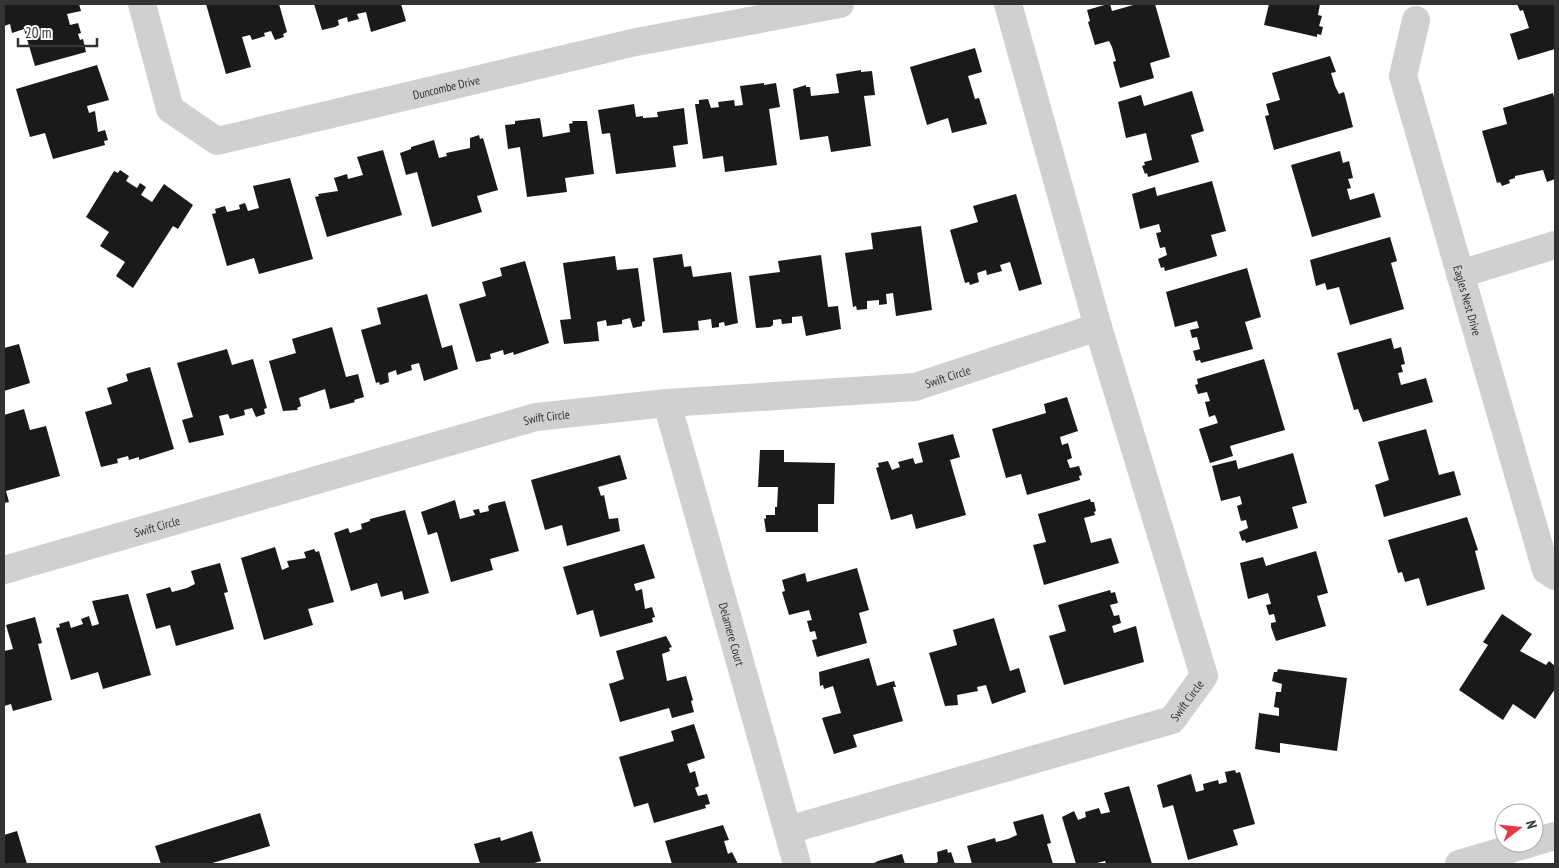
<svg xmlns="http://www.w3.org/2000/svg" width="1559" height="868" viewBox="0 0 1559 868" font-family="'PT Sans Narrow',sans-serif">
	<rect width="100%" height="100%" fill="#fff"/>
	<!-- building -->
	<path fill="#1a1a1a" d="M4,4H79L81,11L67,14L70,25L78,23L81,33L78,34L80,40L83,39L86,52L35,66L24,29L12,33L10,24L4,26Z
		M206,4H279L287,32L283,34L284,37L275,40L271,31L264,33L265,36L252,40L250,35L242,37L251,67L226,74Z
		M314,4H401L406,21L371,32L366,12L357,14L359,19L348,22L347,17L338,20L339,25L335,27L322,30Z
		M1108,4H1110L1112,11L1137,4H1155L1170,57L1150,63L1154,78L1120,88L1113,62L1116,61L1112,47L1109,41L1095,45L1088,22L1090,21L1087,10Z
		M1269,4H1320L1318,15L1322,16L1319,26L1323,27L1321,35L1317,34V37L1264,25Z
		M1517,4H1555V49L1518,60L1510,34L1529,28L1523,10L1520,11Z
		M975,48L982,72L968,76L975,99L979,98L987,124L952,133L948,118L927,125L910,67Z
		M1330,56L1336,72L1331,73L1335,86L1339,94L1344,92L1353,127L1274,150L1265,116L1269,115L1266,104L1280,100L1272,73Z
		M97,65L109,100L87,106L89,113L95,111L98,132L105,130L108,140L104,141L105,145L53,159L45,133L30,137L16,89Z
		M861,70V72L872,71L875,95L864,96L871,146L831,152L828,136L800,140L793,89L806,85V87H810L811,96L839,93L836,74Z
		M764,83V85L776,83L780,107L769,109L777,165L725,172L723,156L703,159L695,104H699V100L708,99L711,108L719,107L718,102L734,100L735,106L743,105L740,86Z
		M1192,91L1204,131L1191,135L1199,162L1148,177L1147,173L1145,174L1142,166L1145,165L1144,162L1152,160L1146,133L1126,138L1118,102L1141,95L1144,106Z
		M1553,93L1555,102V179L1547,182L1543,170L1515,176V178L1509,180L1510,183L1502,186L1500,182L1497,183L1482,131L1507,124L1503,108Z
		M634,104L636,117L643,116V118L658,117L657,112L684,108L688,144L673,146L676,167L616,174L610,133L602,134L598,110Z
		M540,118L543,137L570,132L569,124L573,123L572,121H587L594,174L565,178L567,192L527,197L520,147L508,149L505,125L515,124V121Z
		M479,135L480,139L483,138L498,190L477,196L482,212L432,227L417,172L406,175L400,153L411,149V147L434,140L439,158L447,156L446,153L470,148V138Z
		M383,150L402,215L327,237L315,197L319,196L318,194L338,191L334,178L347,174L348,179L363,175L357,157Z
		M1340,151L1343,163L1349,161L1353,178L1348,179L1351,188L1347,189L1350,200L1374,193L1381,217L1312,237L1291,165Z
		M120,170L129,176L126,181L137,188L140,183L146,187L141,195L152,202L164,184L193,205L178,229L173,226L133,288L116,276L125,262L100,246L109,232L86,217L114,171L118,173Z
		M290,178L313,259L259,274L254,258L227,266L212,214L216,213L215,209L225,206L227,212L240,209L239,205L245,203L248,211L259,208L253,186Z
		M1212,181L1226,231L1211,235L1217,256L1165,271L1164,267L1161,268L1158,259L1167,255L1165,247L1160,248L1156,233L1161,232L1159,224L1140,229L1132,194L1155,187L1157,196Z
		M1016,194L1042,284L1019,291L1010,262L1000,265L1002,271L987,275L986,270L977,273L979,282L970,285L969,282L965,283L950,230L978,222L973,206Z
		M921,226L932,310L896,316L893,293L886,294L887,304L879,305V300L867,301V309L857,310L856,306L853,307L845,253L873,249L871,233Z
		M1390,237L1397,261L1391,263L1404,309L1350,325L1339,287L1327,290L1325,283L1316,286L1310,260Z
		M682,254L684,267L691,266L693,277L731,272L738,323L725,326L724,322L719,323V327L712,328L711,319L698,321L699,330L663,333L653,258Z
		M821,255L828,307L838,306L841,329L806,336L802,316L792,317V323L782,324L781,319L773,320V325L770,327L756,328L749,276L780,272L778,261Z
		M615,256L617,270L638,268L645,321L642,322V326L633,328L630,318L622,320V324L607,326L606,320L597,322L599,341L564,344L560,320L571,319L563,263Z
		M525,261L549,343L514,355L513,352L504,355L503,350L490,354L491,359L476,362L459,304L486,296L482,282L502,276L500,268Z
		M1247,268L1261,317L1245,322L1253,349L1201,363L1200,360L1196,361L1193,351L1200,349L1197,337L1192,338L1190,330L1199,328L1197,321L1175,327L1166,292Z
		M427,294L442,348L452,345L458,369L424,381L419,363L411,365L412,370L397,375L396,370L388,373L389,382L380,385L379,382L376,383L361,330L381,324L377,308Z
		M332,327L346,377L358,374L364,397L354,400L355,402L330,409L325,389L299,398L301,406L297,408L298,410L283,411L269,361L296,353L292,339Z
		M1391,338L1394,349L1401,347L1405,364L1401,365L1403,372L1398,373L1401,385L1426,378L1433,402L1363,422L1358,409L1354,410L1337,353Z
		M19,344L30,383L4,391V348Z
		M227,349L232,365L253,359L267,408L264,409L265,414L256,417L252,408L244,410L245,415L230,419L228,414L219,416L224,435L189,443L182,420L193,417L177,363Z
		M1264,359L1285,430L1230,446L1233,456L1210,463L1199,429L1218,423L1215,415L1209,417L1205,402L1210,401L1207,392L1198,394L1195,385L1198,384L1197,379Z
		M150,367L174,449L139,460V457L129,460L128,456L117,459L118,463L101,467L85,412L112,404L107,388L128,381L126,374Z
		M1067,397L1078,431L1060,437L1062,445L1068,443L1072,458L1067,460L1070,468L1079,466L1082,475L1079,476L1080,480L1027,495L1021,474L1006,478L992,429L1046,413L1044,404Z
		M24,409L30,430L46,426L60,476L6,491L9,502L4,503V415Z
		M1426,429L1439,475L1454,471L1461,495L1384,517L1375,485L1389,480L1378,442Z
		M953,434L960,457L950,460L966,515L916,529L912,514L891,520L876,468L879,467L878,463L888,461L892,470L900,467L898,462L913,458L915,464L923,462L918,443Z
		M760,450H784V462L835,463L834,504H818V532H766L764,518L766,519V515H775V507H777L778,487H758Z
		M1293,453L1307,503L1292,507L1298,528L1246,543L1245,540L1242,541L1239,532L1248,528L1246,520L1241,521L1237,506L1242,504L1240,496L1221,501L1212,466L1236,460L1238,469Z
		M620,455L627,479L598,487L601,496L604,495L609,519L618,518L620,531L567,546L562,525L545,530L531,480Z
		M1090,499L1091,502H1094L1096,511L1094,512L1095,515L1084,518L1091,543L1111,538L1119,563L1044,585L1033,545L1046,542L1038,514Z
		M455,500L460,519L475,515L473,510L479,509L480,513L489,511L488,506L492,504L505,501L519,551L490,559L493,570L451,582L437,532L428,535L421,512Z
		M405,510L429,593L404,600L402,591L381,597L377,583L351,591L334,533L348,528L350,533L362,529L361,524L370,521V519Z
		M1467,517L1478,550L1475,551L1485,589L1427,606L1419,578L1405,582L1402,572L1398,573L1388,540Z
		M644,544L655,578L634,584L636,591L642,589L645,609L652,607L655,617L652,618L653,622L600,637L593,610L577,615L563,567Z
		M275,547L282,570L289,567L287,561L306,558L304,552L314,549L316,552L319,551L334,602L308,609L313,625L264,640L241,558Z
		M1316,551L1328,593L1317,596L1326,626L1276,641L1271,627V623L1276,622L1274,614L1269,615L1266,605L1271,604L1268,593L1248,599L1240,563L1263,557L1266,566Z
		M220,563L228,592L224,593L234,629L176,646L170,625L156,629L146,594L170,587L172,592L187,588L195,584L191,571Z
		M857,568L869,610L859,613L867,643L817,657L812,640L817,639L815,631L810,632L807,621L812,620L809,610L789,615L782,592L785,591L782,580L805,573L807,582Z
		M1110,590L1111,593L1115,592L1118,603L1110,605L1114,616L1119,615L1121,623L1112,626L1114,633L1136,626L1144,662L1064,685L1049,636L1066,631L1058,605Z
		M128,594L151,675L103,689L98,672L71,680L56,628L60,627L59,624L69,621L71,628L83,624L81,619L89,616L92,626L99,624L92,601Z
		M1502,614L1532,634L1520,651L1546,665L1549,661L1555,666V689L1535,719L1513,704L1503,720L1459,690L1488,645L1483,642Z
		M35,617L42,643L38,644L52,700L13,711L11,704L4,706V651L13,649L6,625Z
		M994,618L1010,671L1019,668L1026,692L992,704L986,685L977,687L978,691L957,695L958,705L945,706L929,653L957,645L953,630Z
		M666,636L672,647L669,648L670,651L662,654L667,681L686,676L693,700L691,701L694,712L672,718L669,708L620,722L609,684L624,679L616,651Z
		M869,658L877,686L894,681L896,687H893L903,721L853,735L857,747L834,754L822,718L841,713L833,686L824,689L823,685L820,686L819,672Z
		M1278,669L1347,678L1337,751L1280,743V753L1255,749L1259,713L1279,716V708L1274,707L1276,692H1281L1282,684L1272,681L1274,672H1277Z
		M694,724L705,758L687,764L690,773L695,771L699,786L695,788L698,796L707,794L710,804L705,805L706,808L654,823L648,803L634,807L619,757L674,741L671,731Z
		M1235,770L1236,773L1240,772L1255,824L1233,830L1238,845L1188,860L1173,805L1163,808L1157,785L1191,774L1196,792L1204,790L1203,784L1218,780L1219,784L1227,782L1225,772Z
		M1129,786L1152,864H1106L1105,861L1093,864H1076L1062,817L1074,811L1078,820L1086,817L1085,812L1099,808L1101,814L1110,812L1104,793Z
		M260,813L270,846L209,864H161L155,846Z
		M1043,814L1051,843L1047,844L1053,864H972L967,846L995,838L996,842L1008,839L1017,835L1013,822Z
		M723,825L729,840L724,841L728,854L732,852L738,864H672L665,841Z
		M17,831L27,864H4V835Z
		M532,831L541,861L531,864H480L474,844L500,837L501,841Z
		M947,849L948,853L951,852L955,864H933L938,862L937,852Z
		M902,854L905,864H872L878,861Z"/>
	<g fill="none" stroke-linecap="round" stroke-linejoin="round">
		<!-- minor -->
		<g stroke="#d0d0d0" stroke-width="28">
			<path id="s1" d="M142,4L170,109L217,141L636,42L840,4"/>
			<path id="s2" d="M1416,20L1403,76L1546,570L1555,576"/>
			<path d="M1460,274L1555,245"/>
			<path id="s3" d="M667,403L797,864"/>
			<path id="s4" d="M4,570L536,417L667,403L915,387L1098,327"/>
			<path id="s5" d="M788,830L1172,720L1204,676L1098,327L1008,4"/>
			<path d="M1534,842L1555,836"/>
			<path d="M1459,864L1531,843"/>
		</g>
	</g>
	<g text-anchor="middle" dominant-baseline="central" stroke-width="5" stroke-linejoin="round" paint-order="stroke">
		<!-- street labels -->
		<g font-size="12" fill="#333" stroke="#fff">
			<text stroke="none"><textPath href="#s1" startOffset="401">Duncombe Drive</textPath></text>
			<text stroke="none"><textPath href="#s2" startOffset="291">Eagles Nest Drive</textPath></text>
			<text stroke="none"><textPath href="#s4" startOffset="968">Swift Circle</textPath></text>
			<text stroke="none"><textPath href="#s4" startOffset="564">Swift Circle</textPath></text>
			<text stroke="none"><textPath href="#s4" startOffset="159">Swift Circle</textPath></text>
			<text stroke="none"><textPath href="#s3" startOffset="240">Delamere Court</textPath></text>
			<text stroke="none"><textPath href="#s5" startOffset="424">Swift Circle</textPath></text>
		</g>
	</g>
	<!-- border -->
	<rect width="1559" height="868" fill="none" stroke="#333333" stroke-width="10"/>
	<!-- north arrow -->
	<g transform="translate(1519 828) rotate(74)"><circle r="24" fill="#ffffff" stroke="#adadad"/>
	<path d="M0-4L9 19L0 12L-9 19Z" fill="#e63946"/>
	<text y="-8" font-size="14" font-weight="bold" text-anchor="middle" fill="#333333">N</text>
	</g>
	<!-- scale -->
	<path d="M18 38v8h79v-8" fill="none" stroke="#333333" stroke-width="2.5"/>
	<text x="25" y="38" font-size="15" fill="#333333" stroke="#ffffff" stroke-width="4" paint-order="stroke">20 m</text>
</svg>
